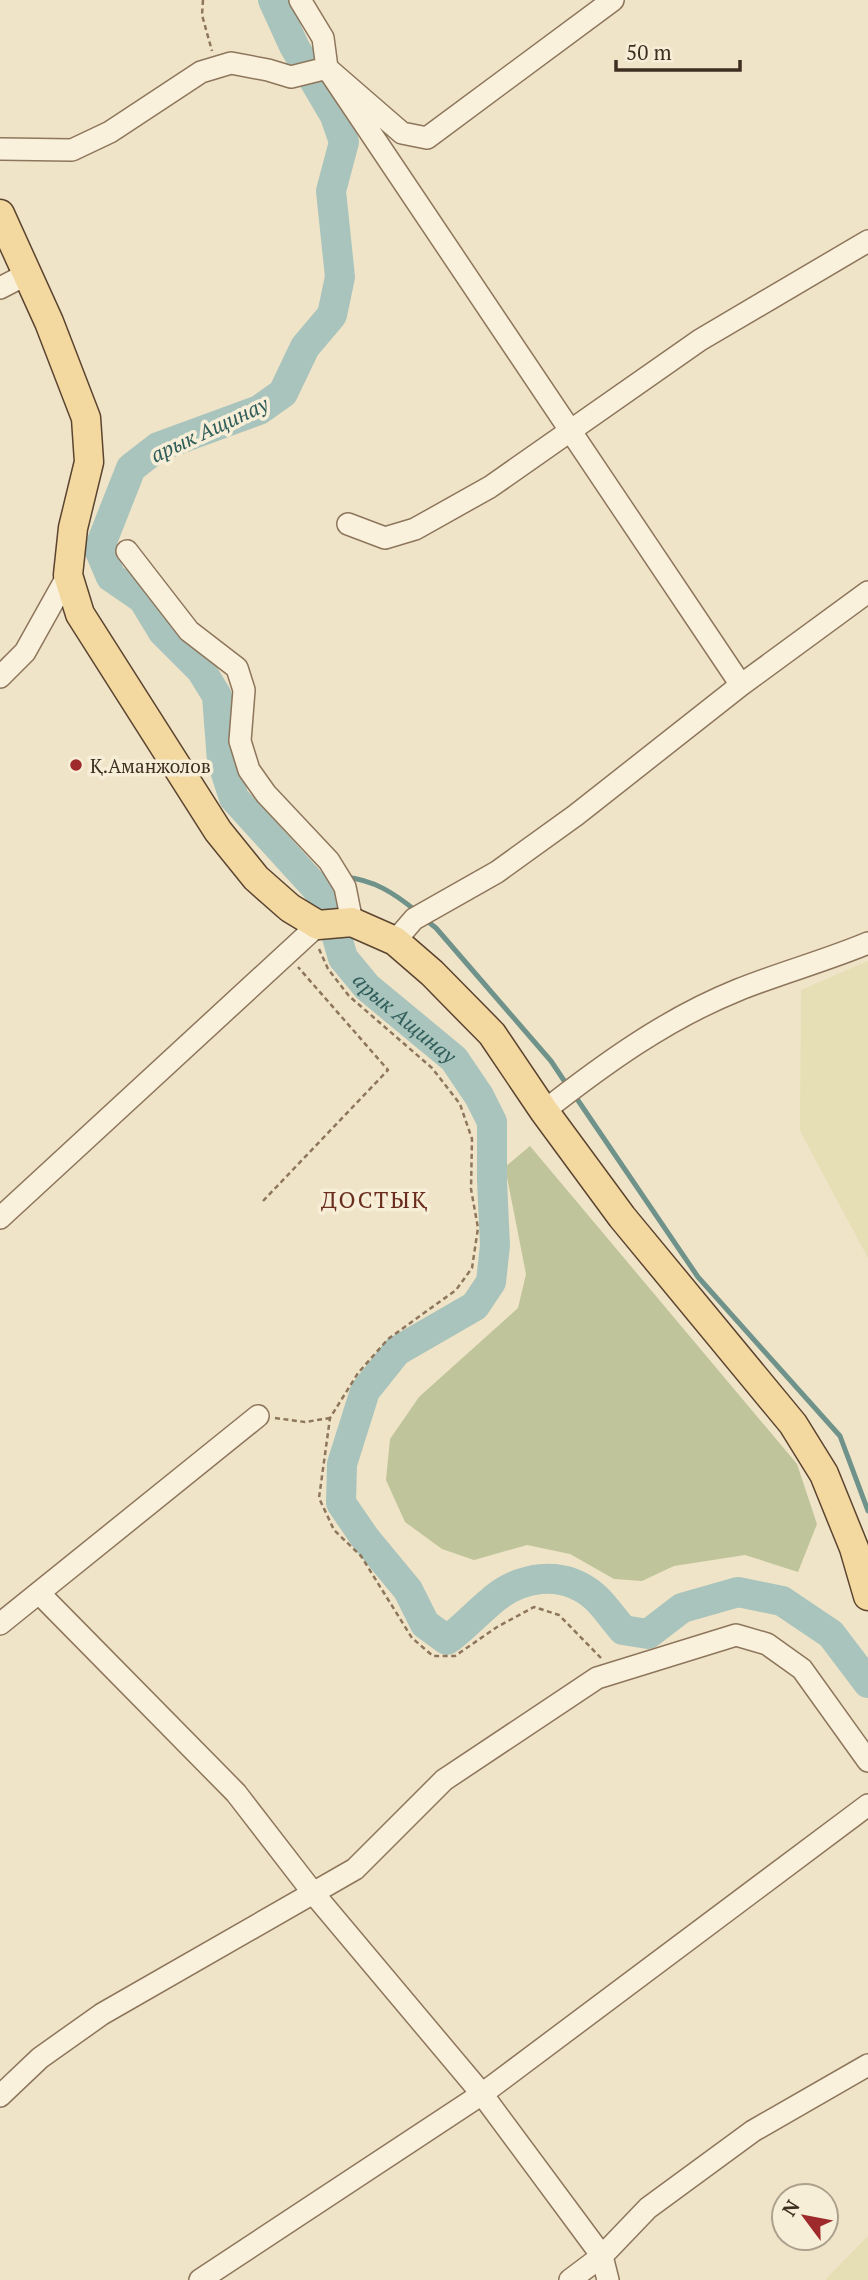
<svg xmlns="http://www.w3.org/2000/svg" width="868" height="2280" viewBox="0 0 868 2280" font-family="'PT Serif',serif">
	<rect width="100%" height="100%" fill="#f0e4c8"/>
	<!-- farmland -->
	<path fill="#e6deb5" d="M868,961V1258L800,1131L801,990Z
		M868,2236V2280H825Z"/>
	<!-- cemetery -->
	<path fill="#bfc49a" d="M530,1146L797,1464L817,1524L798,1572L745,1555L674,1566L642,1581L614,1579L570,1554L527,1545L474,1560L442,1549L405,1522L386,1480L390,1439L419,1397L518,1308L526,1274L505,1167Z"/>
	<g fill="none" stroke-linecap="round" stroke-linejoin="round">
		<!-- stream -->
		<path stroke="#6f938a" stroke-width="5" d="M303,874L331,876
			M345,877C374,880 394,893 416,911
			M426,920L436,928L551,1061L567,1085
			M573,1093L698,1277L840,1436L868,1511"/>
		<!-- river -->
		<path stroke="#a9c4bc" stroke-width="30" id="s1" d="M273,0L294,46L335,116L344,142L331,191L340,277L332,315L305,347L283,393L259,410L158,447L131,468L99,549L111,577L143,599L163,632L201,670L217,696L222,761L234,798L326,899L343,958L367,987L454,1059L479,1096L492,1122V1181L495,1245L491,1282L475,1306L397,1351L365,1391L342,1464L341,1503L365,1538L408,1590L425,1624L447,1640C462,1629 474,1616 488,1604C518,1576 562,1568 595,1597C605,1606 614,1620 623,1630L648,1634L682,1608L738,1592L782,1601L831,1634L868,1683"/>
		<defs>
			<path id="minor" d="M300,0L323,38L327,68L741,685
				M0,149L72,150L110,132L201,72L231,63L268,70L291,77L327,68L402,133L427,138L613,0
				M0,288L27,274
				M348,524L385,538L415,529L490,487L700,340L868,241
				M127,551L189,631L237,668L244,690L240,741L249,770L266,794L329,861L345,887L352,922
				M0,677L25,652L68,575
				M395,941L414,919L497,872L576,815L741,685L868,592
				M544,1111C604,1064 666,1019 738,990C780,973 825,961 868,943
				M0,1218L318,925
				M39,1593L236,1793L314,1894L482,2094L602,2256L608,2280
				M0,1624L258,1416
				M0,2096L40,2058L102,2014L355,1869L444,1780L597,1678L736,1635L767,1644L802,1669L868,1761
				M200,2280L482,2094L868,1805
				M570,2280L602,2256L648,2208L753,2131L868,2065"/>
			<path id="major" d="M0,214L49,322L86,418L89,462L73,528L68,575L80,614L218,831L256,878L290,908L318,925L352,922L395,941L432,973L492,1034L544,1111L622,1217L793,1424L824,1474L854,1548L868,1596"/>
		</defs>
		<!-- minor casing -->
		<use href="#minor" stroke="#8d765c" stroke-width="24"/>
		<!-- major casing -->
		<use href="#major" stroke="#5b4430" stroke-width="31"/>
		<!-- path -->
		<path stroke="#8d765c" stroke-width="2.5" stroke-dasharray="5 3.5" stroke-linecap="butt" d="M203,0L202,15L212,51
			M319,949L328,969L349,996L432,1068L460,1104L472,1139L471,1189L478,1228L472,1268L456,1290L388,1339L358,1373L330,1418L319,1498L334,1530L361,1556L412,1638L433,1656H455L497,1627L534,1607L559,1615L601,1658
			M263,1201L388,1070L298,967
			M275,1418L305,1422L330,1418"/>
		<!-- minor -->
		<use href="#minor" stroke="#faf1dc" stroke-width="21"/>
		<!-- major -->
		<use href="#major" stroke="#f3d9a0" stroke-width="28"/>
	</g>
	<!-- markers -->
	<circle fill="#9e2a2b" stroke="#f7eed8" stroke-width="2.5" cx="76" cy="765" r="7"/>
	<g text-anchor="middle" dominant-baseline="central" stroke-width="7" stroke-linejoin="round" paint-order="stroke">
		<!-- poi labels -->
		<g font-size="19" fill="#3d2e20" stroke="#f7eed8" text-anchor="start">
			<text x="90" y="765">Қ.Аманжолов</text>
		</g>
		<!-- water labels -->
		<g font-size="21" font-style="italic" fill="#2f5d5a" stroke="#f7eed8">
			<text transform="translate(209 429) rotate(-25)">арык Ащинау</text>
			<text stroke="none"><textPath href="#s1" startOffset="1267">арык Ащинау</textPath></text>
		</g>
		<!-- quarter labels -->
		<g font-size="23" letter-spacing="2" fill="#6b2e1e" stroke="#f7eed8">
			<text x="375" y="1199">ДОСТЫҚ</text>
		</g>
	</g>
	<!-- north arrow -->
	<g transform="translate(805 2217) rotate(302)"><circle r="33" fill="#f7eed8" stroke="#ada18e" stroke-width="2"/>
	<path d="M0-5L12 26L0 18L-12 26Z" fill="#9e2a2b"/>
	<text y="-10" font-size="19" font-weight="bold" text-anchor="middle" fill="#3d2e20">N</text>
	</g>
	<!-- scale -->
	<path d="M616 60v10h124v-10" fill="none" stroke="#3d2e20" stroke-width="3.5"/>
	<text x="626" y="60" font-size="21" fill="#3d2e20" stroke="#f7eed8" stroke-width="5" paint-order="stroke">50 m</text>
</svg>
